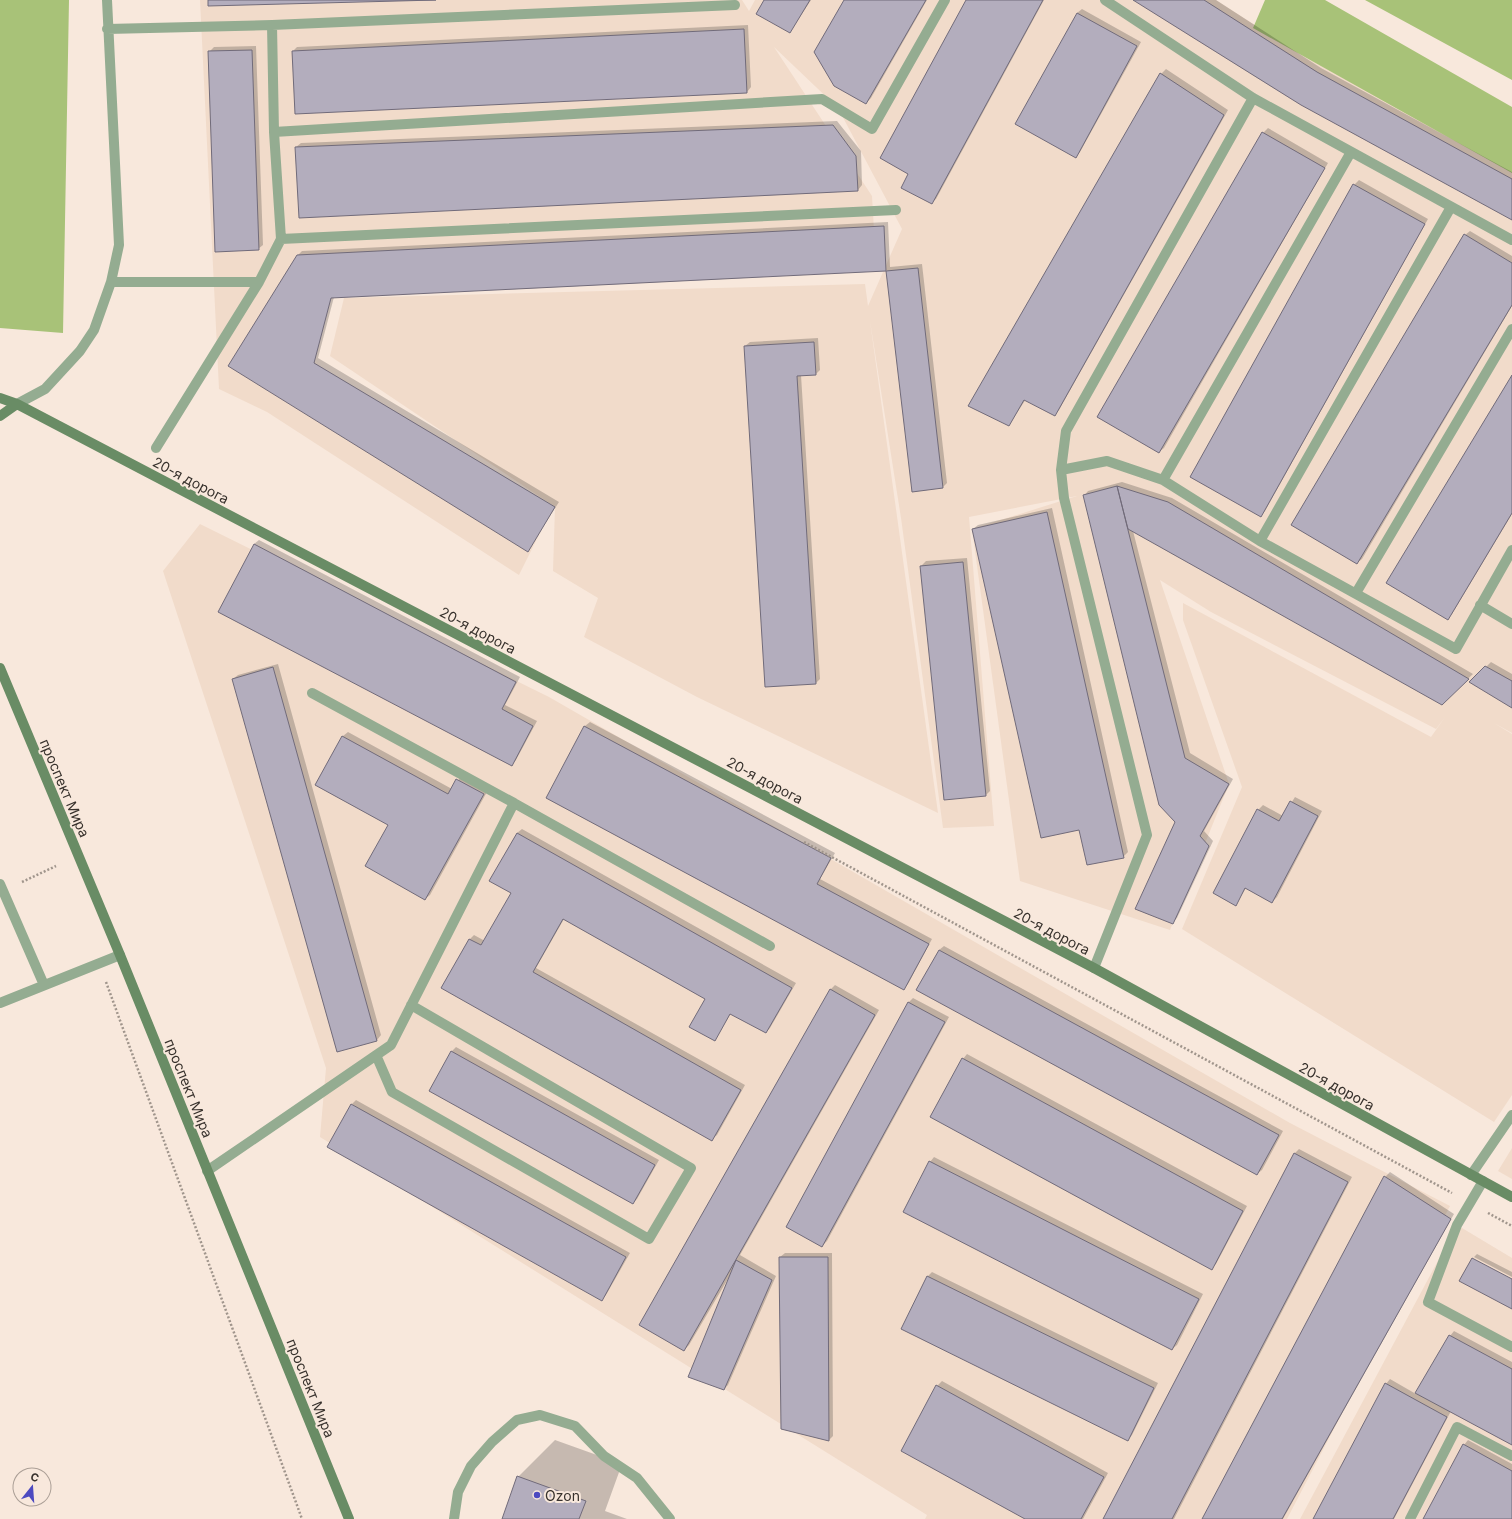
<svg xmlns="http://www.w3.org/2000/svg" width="1512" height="1519" viewBox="0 0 1512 1519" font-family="Inter,sans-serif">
	<rect width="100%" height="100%" fill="#f8e8dc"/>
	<!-- built -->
	<path fill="#f1dbca" d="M200,0H742L749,11L755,0H1216L1303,56L1512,170V733L1494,723L1512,734V1095L1494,1122L1182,929L1242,787L1183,620V603L1431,737L1445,717L1436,729L1211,612L1160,580L1229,784L1170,930L1020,881L972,529L1077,496L969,517L994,826L943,828L901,518L870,321L938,813L697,697L584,637L598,598L553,571L555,507L330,356L344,298L865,284L868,306L902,229L838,108L774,47L872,196L876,265L328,290L300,353L546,521L519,575L267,412L219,389Z
		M200,524L549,697L1290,1123L1450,1206L1287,1519H925L927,1515L320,1137L326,1068L163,571Z
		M1512,1148V1179L1498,1171Z
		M1457,1225L1512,1258V1519H1300Z"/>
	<!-- forest -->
	<path fill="#a8c278" d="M0,0H69L63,333L0,328Z
		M1265,0H1325L1512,107V173L1253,28Z
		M1365,0H1512V80Z"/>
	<!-- shadow -->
	<path fill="#0003" d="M765,0H811L790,32Z
		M845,0H927L871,98L866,103Z
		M967,0H1044L936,199L931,203L910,173Z
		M1137,0H1216L1321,68L1512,172V219Z
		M1082,9L1141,42L1080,152L1076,157L1077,13Z
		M748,25L751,87L747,92L293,51L297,47Z
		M256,46L263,245L258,249L209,52L214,47Z
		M1166,69L1228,110L1059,410L1055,414L1026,399L1009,425L970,405L1161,74Z
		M837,121L861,151L862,185L858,190L296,147L301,143Z
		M1268,128L1328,163L1164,448L1159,452L1098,417L1263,133Z
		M1359,180L1428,219L1265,511L1261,516L1191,477L1354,185Z
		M888,222L890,267L922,264L947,483L943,487L913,491L887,270L334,297L318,358L559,502L528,550L229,365L297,256L302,251Z
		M1470,231L1512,256V306L1362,559L1357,563L1465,235Z
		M818,338L820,370L816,374L801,375L820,679L816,683L745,346L750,342Z
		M1512,377V514L1452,614L1447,619Z
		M1122,482L1172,498L1473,674L1442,703L1133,531L1190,753L1233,779L1204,831L1213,841L1177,918L1173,922L1176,822L1084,496L1088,491Z
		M1052,508L1128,852L1123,857L1080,829L973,529L978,525Z
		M259,540L520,677L505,705L537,721L516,760L512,765L219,612L254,544Z
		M967,558L990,791L986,795L945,799L921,566L926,561Z
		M1491,662L1512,674V707L1471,682Z
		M278,664L381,1035L377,1040L337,1051L233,679L238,675Z
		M590,722L835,853L820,879L932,939L908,984L904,988L547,798L585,726Z
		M348,732L452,789L462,775L488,790L430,895L425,899L389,825L316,784L343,736Z
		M1295,797L1322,811L1277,897L1272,902L1246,888L1236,904L1258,810L1263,805L1283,816Z
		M522,829L796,983L770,1028L766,1032L731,1013L715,1040L706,999L564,919L536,968L745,1085L717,1135L712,1139L443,988L470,939L474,935L485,941L512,892L491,880L517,833Z
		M944,946L1283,1131L1262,1170L1257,1174L939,950Z
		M835,985L879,1010L740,1255L776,1276L728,1385L724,1389L732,1272L689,1345L684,1350L830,990Z
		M913,998L949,1017L827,1241L822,1246L787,1227L909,1002Z
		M456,1047L659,1160L637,1199L633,1203L451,1052Z
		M967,1054L1247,1206L1216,1264L1211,1268L963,1059Z
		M356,1100L630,1253L606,1295L602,1299L352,1104Z
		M1299,1149L1352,1177L1174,1519H1104L1294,1154Z
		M934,1157L1203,1294L1177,1345L1172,1349L930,1162Z
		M1390,1172L1454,1214L1283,1519H1204L1385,1177Z
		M785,1253H832L833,1436L829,1440L780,1257Z
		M1477,1254L1512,1272V1277L1474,1257Z
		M932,1272L1158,1383L1132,1435L1128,1440L927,1277Z
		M1454,1331L1512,1362V1444L1451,1411L1394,1519H1314L1386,1384L1390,1379L1416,1394L1450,1336Z
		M942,1381L1108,1473L1083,1519H1028L937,1386Z
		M555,1440L622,1464L605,1511L627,1519H503L518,1477Z
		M1468,1440L1512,1464V1519H1424L1464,1445Z"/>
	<!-- building -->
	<path fill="#b3adbd" stroke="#716b7a" d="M208,0H436L208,6Z
		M764,0H810L790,33L756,14Z
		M844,0H926L866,104L834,86L814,52Z
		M966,0H1043L932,204L901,188L908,174L880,158Z
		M1133,0H1204L1317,72L1512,179V220L1301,105Z
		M1077,13L1137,46L1076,158L1015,124Z
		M744,29L747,93L295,114L292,51Z
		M252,50L259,250L215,252L208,51Z
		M1160,73L1224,115L1055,416L1024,400L1009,426L968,406Z
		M833,125L856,156L858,191L299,218L295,147Z
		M1262,132L1325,168L1159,453L1097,417Z
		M1353,184L1425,224L1261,517L1190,477Z
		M884,226L886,271L331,298L314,363L555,507L528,552L228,366L297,255Z
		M1464,234L1512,263V305L1357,564L1291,525Z
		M918,268L943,488L912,492L886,271Z
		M814,342L816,375L797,376L816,684L765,687L744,346Z
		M1512,375V513L1448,620L1386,583Z
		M1117,486L1185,758L1229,784L1200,836L1209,846L1173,924L1135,909L1175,822L1159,805L1083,495Z
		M1117,486L1168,502L1469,679L1442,705L1128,529Z
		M1047,512L1124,858L1087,865L1079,830L1041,838L972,529Z
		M254,544L516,682L502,709L533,726L512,766L218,612Z
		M963,562L986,796L944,800L920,566Z
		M1485,666L1512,681V708L1469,682Z
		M273,667L377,1041L337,1052L232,679Z
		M584,726L831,858L817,884L929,944L904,990L546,798Z
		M342,736L448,794L456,779L484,794L425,900L365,866L388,825L315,785Z
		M1290,801L1318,816L1272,903L1245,888L1236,906L1213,893L1257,809L1279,821Z
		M517,833L792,988L766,1033L730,1014L715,1041L689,1027L705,999L563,919L533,972L741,1090L712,1141L441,988L469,939L481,945L511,893L489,881Z
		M939,950L1279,1135L1257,1175L916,990Z
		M830,989L875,1015L684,1351L639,1325Z
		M908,1002L945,1022L822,1247L786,1227Z
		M451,1051L655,1165L633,1204L429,1091Z
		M962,1058L1243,1211L1212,1270L930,1117Z
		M351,1104L626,1257L602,1301L327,1147Z
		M1294,1153L1348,1182L1172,1519H1103Z
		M929,1161L1199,1299L1172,1350L903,1212Z
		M1384,1176L1451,1219L1282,1519H1202Z
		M779,1257H828L829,1441L781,1429Z
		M1472,1258L1512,1279V1309L1459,1281Z
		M736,1260L772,1280L724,1390L688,1377Z
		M927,1276L1154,1388L1128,1441L901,1329Z
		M1449,1335L1512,1369V1445L1415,1393Z
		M1385,1383L1447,1417L1393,1519H1313Z
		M936,1385L1104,1477L1081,1519H1025L901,1451Z
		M1463,1444L1512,1471V1519H1423Z
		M517,1476L586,1501L579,1519H502Z"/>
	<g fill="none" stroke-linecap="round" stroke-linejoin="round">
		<!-- path -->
		<path stroke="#a0958c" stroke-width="2.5" stroke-dasharray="2 2" stroke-linecap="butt" d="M804,842L1452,1193
			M22,882L56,866
			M106,982L302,1519
			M1488,1213L1512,1226"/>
		<!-- service -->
		<path stroke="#94ac91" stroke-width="10" d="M1105,0L1253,98L1512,240
			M107,29L272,25L735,5
			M1253,98L1066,431L1061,470L1107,461L1163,480L1260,541L1456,649L1512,550
			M274,132L822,99L872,129L945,0
			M281,239L896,210
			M111,282H259
			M17,404L45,389L80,351L94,330L111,282L119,245L107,0
			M156,448L259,282L281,239L274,132L272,25
			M1061,470L1064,498L1147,835L1094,968
			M1163,480L1351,152
			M1260,541L1451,207
			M1356,593L1512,329
			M1480,605L1512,624
			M312,693L514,803
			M0,884L44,985
			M0,1003L120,955
			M376,1055L392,1092L649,1239L691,1168L411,1005
			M207,1171L391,1045L514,803L770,946
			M1471,1175L1512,1115
			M1483,1181L1457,1225L1428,1302L1512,1347
			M454,1519L458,1492L471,1466L492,1442L517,1420L540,1415L575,1426L604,1456L637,1478L670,1519
			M1410,1519L1457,1427L1512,1456"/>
		<!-- secondary -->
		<path stroke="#698c65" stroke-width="10" d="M0,398L17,404L1094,968L1512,1197
			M0,416L17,404
			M0,668L120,955L349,1519"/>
	</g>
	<!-- markers -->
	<circle fill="#4d4ac0" stroke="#f8e8dc" stroke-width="1.5" cx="537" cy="1495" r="4"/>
	<g text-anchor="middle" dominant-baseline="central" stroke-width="4" stroke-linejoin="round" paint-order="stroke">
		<!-- street labels -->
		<g font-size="14" fill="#37312c" stroke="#f8e8dc">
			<text transform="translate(191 480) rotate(28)">20-я дорога</text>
			<text transform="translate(478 630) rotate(28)">20-я дорога</text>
			<text transform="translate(765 780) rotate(28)">20-я дорога</text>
			<text transform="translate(65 788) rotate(67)">проспект Мира</text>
			<text transform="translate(1052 931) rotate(28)">20-я дорога</text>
			<text transform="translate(1337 1086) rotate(29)">20-я дорога</text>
			<text transform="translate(189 1088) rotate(68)">проспект Мира</text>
			<text transform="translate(311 1388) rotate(68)">проспект Мира</text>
		</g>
		<!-- poi labels -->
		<g font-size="14" fill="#37312c" stroke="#f8e8dc" text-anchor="start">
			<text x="545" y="1495">Ozon</text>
		</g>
	</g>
	<!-- north arrow -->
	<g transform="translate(32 1487) rotate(17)"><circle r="19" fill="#f8e8dc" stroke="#ab9f96"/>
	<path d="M0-3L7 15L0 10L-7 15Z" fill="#4d4ac0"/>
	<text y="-6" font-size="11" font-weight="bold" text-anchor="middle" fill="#37312c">С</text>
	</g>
</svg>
